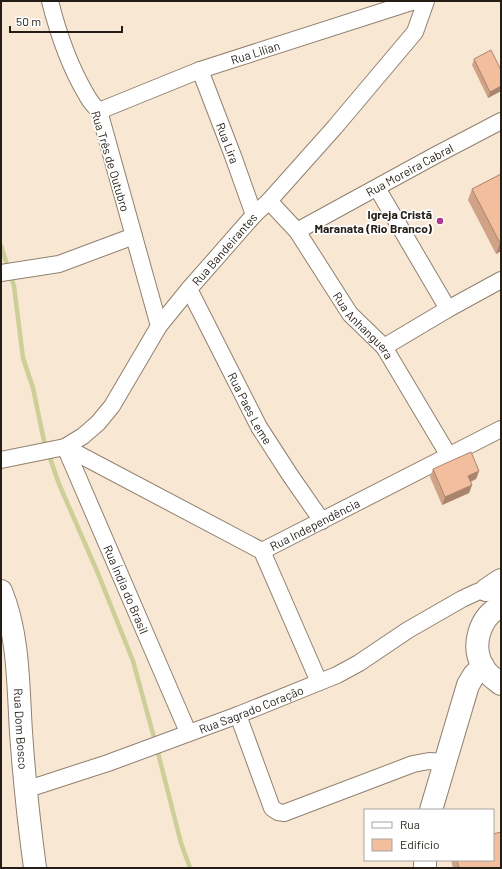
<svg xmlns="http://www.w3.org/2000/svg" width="502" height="869" viewBox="0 0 502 869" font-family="Barlow,sans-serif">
	<rect width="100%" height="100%" fill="#f8e7d3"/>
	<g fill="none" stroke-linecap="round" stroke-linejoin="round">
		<!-- stream -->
		<path stroke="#cccf97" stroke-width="4.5" d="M1,246L14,286L23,358L33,388L44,441L59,484L97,571L133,661L155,741L181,843L190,868"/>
		<defs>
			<g id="street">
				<path d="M50,1C58,33 69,65 86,94C89,100 94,106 99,111L159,326"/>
				<path id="s1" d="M200,70L233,156L254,215"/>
				<path id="s2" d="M99,111L200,70L415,1"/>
				<path d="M377,188L448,309"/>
				<path id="s3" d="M269,201L297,231L350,314L384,347L449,456"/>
				<path id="s4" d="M297,231L436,155L501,121"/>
				<path d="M1,273L59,264L134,236"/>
				<path id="s5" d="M189,289L259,427L290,475L322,521"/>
				<path d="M384,347L448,309L501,280"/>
				<path id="s6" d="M65,447L188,732"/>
				<path d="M65,447L262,551"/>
				<path id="s7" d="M1,460L65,447L83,436L98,423L112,406L159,326L189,289L254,215L269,201L335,127L415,32L426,1"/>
				<path id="s8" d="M262,551L501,429"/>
				<path d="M262,551L319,682"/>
				<path d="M238,715L272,808L278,812L284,813L413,764L429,761L445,762"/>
				<path id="s9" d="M25,790L108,763L238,715L337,675L359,663L408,630L462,599L477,592L486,590L501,596"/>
			</g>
			<g id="secondary">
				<path d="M486,590L501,580"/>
				<path id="s10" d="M1,591C19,635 18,685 21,732C24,777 29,823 35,868"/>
				<path d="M501,606C479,617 471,646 483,667C488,675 494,679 501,684"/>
				<path d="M431,810L468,685L474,675L483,666"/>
				<path d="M425,860V868"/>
			</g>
		</defs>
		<!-- street casing -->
		<use href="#street" stroke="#90816f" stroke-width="18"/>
		<!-- secondary casing -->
		<use href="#secondary" stroke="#90816f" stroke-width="24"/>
		<!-- street -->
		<use href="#street" stroke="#fff" stroke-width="16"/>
		<!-- secondary -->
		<use href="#secondary" stroke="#fff" stroke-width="22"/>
	</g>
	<!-- wall -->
	<path fill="#d0a387" d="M474,59L501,70V91L488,98L472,65Z
		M501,174V251L496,254L468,200L472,189Z
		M433,469L479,471L476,479L471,482L472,485L469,493L442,505L430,477Z
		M451,860H493L501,868H453Z"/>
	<!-- shaded-wall -->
	<path fill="#a9856e" d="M501,86V91L488,98L490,92Z
		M501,242V251L496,254L500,243Z
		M479,471L476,479L465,484L468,476Z
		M472,485L469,493L442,505L445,497Z"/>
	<!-- building -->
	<path fill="#f2be9d" stroke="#a9856e" d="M491,50L501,70V86L490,92L474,59Z
		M501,174V242L500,243L472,189Z
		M471,452L479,471L468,476L472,485L445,497L433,469Z
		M501,832V868H459L457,860H493V834Z"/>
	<!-- markers -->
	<circle fill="#ab3790" stroke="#fff" stroke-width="1.5" cx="440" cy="221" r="4"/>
	<g text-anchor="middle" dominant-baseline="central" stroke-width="3.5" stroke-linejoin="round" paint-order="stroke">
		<!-- street labels -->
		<g font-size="12" fill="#231d16" stroke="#fff">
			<text stroke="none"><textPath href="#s2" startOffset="167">Rua Lilian</textPath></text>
			<text stroke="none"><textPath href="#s1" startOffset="78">Rua Lira</textPath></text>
			<text transform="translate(111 161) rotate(73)">Rua Três de Outubro</text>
			<text stroke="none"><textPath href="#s4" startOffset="128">Rua Moreira Cabral</textPath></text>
			<text stroke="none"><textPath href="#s7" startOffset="322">Rua Bandeirantes</textPath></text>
			<text stroke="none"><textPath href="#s3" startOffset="157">Rua Anhanguera</textPath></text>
			<text stroke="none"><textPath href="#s5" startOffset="134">Rua Paes Leme</textPath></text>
			<text stroke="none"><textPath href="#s8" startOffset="59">Rua Independência</textPath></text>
			<text stroke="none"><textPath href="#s6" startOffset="155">Rua Índia do Brasil</textPath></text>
			<text stroke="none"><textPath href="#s9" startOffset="240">Rua Sagrado Coração</textPath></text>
			<text stroke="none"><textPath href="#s10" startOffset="140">Rua Dom Bosco</textPath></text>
		</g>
		<!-- poi labels -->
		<g font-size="12" font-weight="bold" fill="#231d16" stroke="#fff" text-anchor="end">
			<text x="432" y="214">Igreja Cristã<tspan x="432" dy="14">Maranata (Rio Branco)</tspan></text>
		</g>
	</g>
	<!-- border -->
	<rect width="502" height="869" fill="none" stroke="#231d16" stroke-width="4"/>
	<!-- legend -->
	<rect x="364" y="809" width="130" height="52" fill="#ffffff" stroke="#a7a5a2"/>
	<rect x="372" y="822" width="20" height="6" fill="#ffffff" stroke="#a7a5a2"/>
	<text x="400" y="829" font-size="12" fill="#231d16">Rua</text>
	<rect x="372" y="839" width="20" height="12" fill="#f2be9d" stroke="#a7a5a2"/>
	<text x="400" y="849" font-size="12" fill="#231d16">Edifício</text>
	<!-- scale -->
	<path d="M10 26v6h112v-6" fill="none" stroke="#231d16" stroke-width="2"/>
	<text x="16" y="26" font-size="12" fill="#231d16" stroke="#ffffff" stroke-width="3" paint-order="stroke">50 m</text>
</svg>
